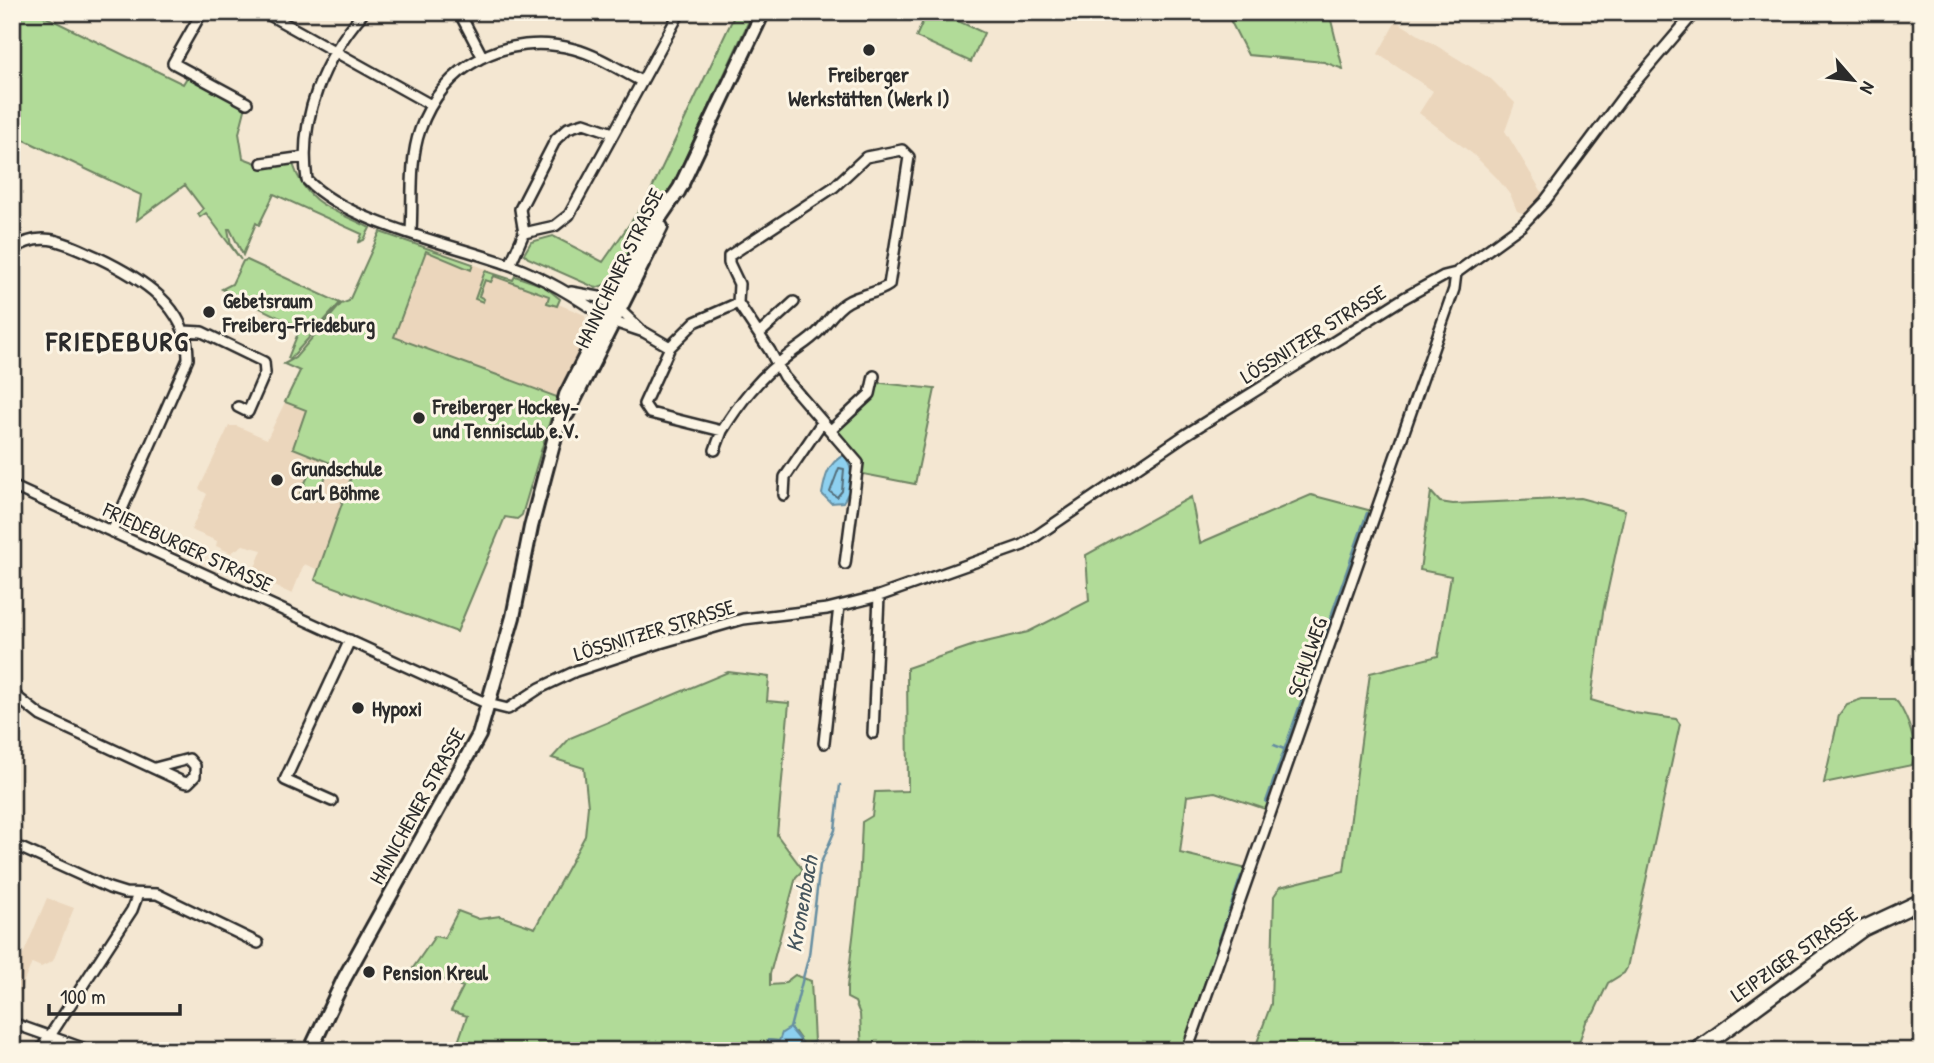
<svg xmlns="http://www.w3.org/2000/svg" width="1934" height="1063" viewBox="0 0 1934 1063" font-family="'Patrick Hand',sans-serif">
	<rect width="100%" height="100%" fill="#f4e7d2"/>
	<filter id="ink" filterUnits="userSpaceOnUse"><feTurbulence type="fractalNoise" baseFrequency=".0143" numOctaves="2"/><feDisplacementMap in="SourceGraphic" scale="14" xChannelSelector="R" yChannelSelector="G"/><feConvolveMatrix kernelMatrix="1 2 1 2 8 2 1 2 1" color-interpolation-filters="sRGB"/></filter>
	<g filter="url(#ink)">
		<!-- built -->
		<path fill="#ebd6bc" d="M1396,21L1491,79L1515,103L1505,131L1545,197L1525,214L1517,211L1511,196L1497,178L1474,155L1419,113L1433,91L1378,54Z
			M428,246L544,292L558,304L585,315L587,339L557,397L394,337Z
			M285,402L306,410L293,448L353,471L319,570L304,564L292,594L257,578L255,581L250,580L262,550L243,545L231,553L216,546L217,541L191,530L207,494L199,489L229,426H237L267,439Z
			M47,898L74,908L53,961L41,967L32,963L16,999L12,998V981Z"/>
		<!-- green -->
		<path fill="#b1db98" stroke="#6e8362" stroke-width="2" d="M12,12H36L183,84L189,74L246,106L239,133L243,158L267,167L293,164C307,206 333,209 370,228L364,240L359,242L362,234L274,194L259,225L256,223L243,255L230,229H228L231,245L241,260L206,213L200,217L198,214L203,209L185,185L137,220L141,195L12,134Z
			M736,12H753L674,183L638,236L615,281L596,288L528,258L524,254L531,242L553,236L603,262L647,199Z
			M927,12H939L984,33L971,62L916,37Z
			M1226,12H1329L1343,69L1324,62L1248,55Z
			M380,232L473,264L471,270L426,251L394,337L557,397L522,515L517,519L505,517L457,632L315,580L353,472L293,448L306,410L285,402L300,371L284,364L295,358L341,304L349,301Z
			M247,260L340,303L290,359L288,358L300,328L222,289L232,284L243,261Z
			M485,271L513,280L515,276L544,286L560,299L557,306L547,303L549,296L494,276L491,282L485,280L479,296L484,299L483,302L475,299Z
			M873,382L935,389L915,484L858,473V463L832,429L870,395Z
			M314,464L329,470L315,500L300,493Z
			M1431,492L1440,502L1453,504L1580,498L1625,510L1603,612L1591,700L1634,713L1676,719L1680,724L1627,968L1624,973L1608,983L1594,1013L1586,1022L1576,1051L1470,1048L1469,1051H1254L1271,1004L1274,896L1280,887L1344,871L1370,673L1438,656L1451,576L1420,570Z
			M1311,495L1372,511L1268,810L1215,792L1187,796L1180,853L1247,869L1184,1051H862L860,1014L855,1002L847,998V987L859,888L862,822L872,816L875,792L908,791L907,668L977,644L1028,632L1089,601L1086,555L1191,497L1200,543Z
			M728,672L769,677L767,701L789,703L777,835L803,870L796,877L770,974V985L783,984L795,975L811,981L814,1042L804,1045L795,1032L779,1041L768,1040L764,1051H455L467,1016L451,1011L463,987L413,968L435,936L444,938L458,911L479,919L500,916L535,928L585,836L588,806L584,768L552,758L570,738Z
			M1862,699H1894L1898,703C1908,718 1919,747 1912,765L1824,783L1839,715L1847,704Z"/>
		<!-- water -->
		<path fill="#8dd0ef" stroke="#668ea1" stroke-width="2" d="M844,455C855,467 852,490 843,502L831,503L822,494C825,477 828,463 844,455Z
			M790,1028L804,1045L814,1042L816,1051H764L768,1040L779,1041L782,1033Z"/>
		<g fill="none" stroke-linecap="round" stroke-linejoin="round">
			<!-- shore -->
			<path stroke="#526d79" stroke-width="2" d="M839,468L844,469L842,491L837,497L830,492Z"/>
			<!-- stream -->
			<path stroke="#668ea1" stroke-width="2.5" d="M1274,745L1284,749
				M1266,802L1367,513
				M790,1028L809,955L820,865L835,830L840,785
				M1182,1051L1241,876"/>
			<defs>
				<path id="street" d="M202,12L173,63L247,103
					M264,12L431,105
					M364,12C324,58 298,118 307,180C349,224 453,244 510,265C545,278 574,296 605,317
					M459,12L482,56
					M262,163L304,157
					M411,232C413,199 409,161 420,130C442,65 508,31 574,49C597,55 620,70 641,81
					M524,233L520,209L556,139L568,128L584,123L613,133
					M12,250C42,228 67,244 97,257C139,277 189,306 188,359L112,532
					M510,265L524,233L555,226L569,215L680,12
					M571,292L599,297L612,305
					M620,310L642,331
					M614,322L644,332L670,347L644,404L650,413L722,431C740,402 758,379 785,358C795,349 809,342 819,331C828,321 837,307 849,301C862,294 876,294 889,285L909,157L902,150L866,157L834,187L729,256V263L739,284L738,303L770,351L784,377L858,463L845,564
					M184,331L202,332L264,362L265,373L248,412L238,407
					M759,334L794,302
					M670,347L695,322L738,303
					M832,429L870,394L874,376
					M715,450L722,431
					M12,486L488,704L508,709L540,688L576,671L660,643L743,619L827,609L879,596L1023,545L1185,435L1404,298L1444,276L1456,273L1522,225L1545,201L1625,94L1695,12
					M784,495L785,477L821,424
					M12,693L41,716L183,782L188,783L195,776V766L189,759L155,768
					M873,733L879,596
					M824,743L839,606
					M332,801L285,780L350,640
					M12,844L109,888L125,893L157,894L258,943
					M12,1023L91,1051
					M40,1051L132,910L138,894
					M1187,1051L1454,289L1456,273"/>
				<path id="secondary" d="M678,192L763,12
					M567,414L661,227
					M310,1051L344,979L479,735L513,617L531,527L566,395L643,242L682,185"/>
				<path id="primary" d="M1696,1051L1862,929L1922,901"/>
			</defs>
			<!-- street casing -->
			<use href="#street" stroke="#2b2b2b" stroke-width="14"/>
			<!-- secondary casing -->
			<use href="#secondary" stroke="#2b2b2b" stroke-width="18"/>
			<!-- primary casing -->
			<use href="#primary" stroke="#2b2b2b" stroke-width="19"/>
			<!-- street -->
			<use href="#street" stroke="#fcf5e5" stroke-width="9"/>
			<!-- secondary -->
			<use href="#secondary" stroke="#fcf5e5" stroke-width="12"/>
			<!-- primary -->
			<use href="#primary" stroke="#fcf5e5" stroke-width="14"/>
		</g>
	</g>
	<!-- markers -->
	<g fill="#2b2b2b" stroke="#fcf5e5" stroke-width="2.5">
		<circle cx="869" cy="50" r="7"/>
		<circle cx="209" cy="312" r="7"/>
		<circle cx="419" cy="418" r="7"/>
		<circle cx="277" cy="480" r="7"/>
		<circle cx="358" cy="708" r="7"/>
		<circle cx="369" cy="972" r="7"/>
	</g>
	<g text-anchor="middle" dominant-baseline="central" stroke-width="6" stroke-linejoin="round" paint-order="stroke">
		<!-- poi labels -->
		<g font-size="21" font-weight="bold" fill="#2b2b2b" stroke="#fcf5e5" text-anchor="start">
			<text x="869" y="74" text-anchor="middle">Freiberger<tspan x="869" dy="24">Werkstätten (Werk I)</tspan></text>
			<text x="223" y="300">Gebetsraum<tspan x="223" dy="24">Freiberg-Friedeburg</tspan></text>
			<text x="433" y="406">Freiberger Hockey-<tspan x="433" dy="24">und Tennisclub e.V.</tspan></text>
			<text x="291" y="468">Grundschule<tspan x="291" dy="24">Carl Böhme</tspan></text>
			<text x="372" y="708">Hypoxi</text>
			<text x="383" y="972">Pension Kreul</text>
		</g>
		<!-- street labels -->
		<g font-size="21" fill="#2b2b2b" stroke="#fcf5e5">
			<text transform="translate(619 268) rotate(-64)">HAINICHENER STRASSE</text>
			<text transform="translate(1313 334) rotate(-32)">LÖSSNITZER STRASSE</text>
			<text transform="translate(188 547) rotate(25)">FRIEDEBURGER STRASSE</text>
			<text transform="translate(654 630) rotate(-17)">LÖSSNITZER STRASSE</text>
			<text transform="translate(1307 657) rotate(-71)">SCHULWEG</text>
			<text transform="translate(417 806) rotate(-61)">HAINICHENER STRASSE</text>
			<text transform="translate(1794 954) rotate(-35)">LEIPZIGER STRASSE</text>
		</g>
		<!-- water labels -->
		<g font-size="23" font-style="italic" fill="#44545c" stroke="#fcf5e5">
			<text transform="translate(801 904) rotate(-80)">Kronenbach</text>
		</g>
		<!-- district labels -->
		<g font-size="28" font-weight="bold" letter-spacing="2" fill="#2b2b2b" stroke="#fcf5e5">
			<text x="118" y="341">FRIEDEBURG</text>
		</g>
	</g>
	<!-- margin -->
	<rect width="1934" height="1063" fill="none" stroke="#fcf5e5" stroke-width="42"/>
	<rect x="21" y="21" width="1892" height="1021" fill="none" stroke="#2b2b2b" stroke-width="2.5" filter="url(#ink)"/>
	<!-- north arrow -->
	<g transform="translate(1853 80) rotate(118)" stroke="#fcf5e5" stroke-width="5" paint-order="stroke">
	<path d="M0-5L12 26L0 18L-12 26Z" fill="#2b2b2b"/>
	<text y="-10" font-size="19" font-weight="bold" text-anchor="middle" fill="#2b2b2b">N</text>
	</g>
	<!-- scale -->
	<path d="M49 1004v10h131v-10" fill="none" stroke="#2b2b2b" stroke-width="3.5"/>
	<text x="60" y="1004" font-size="21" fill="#2b2b2b" stroke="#fcf5e5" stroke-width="5" paint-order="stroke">100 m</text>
</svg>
